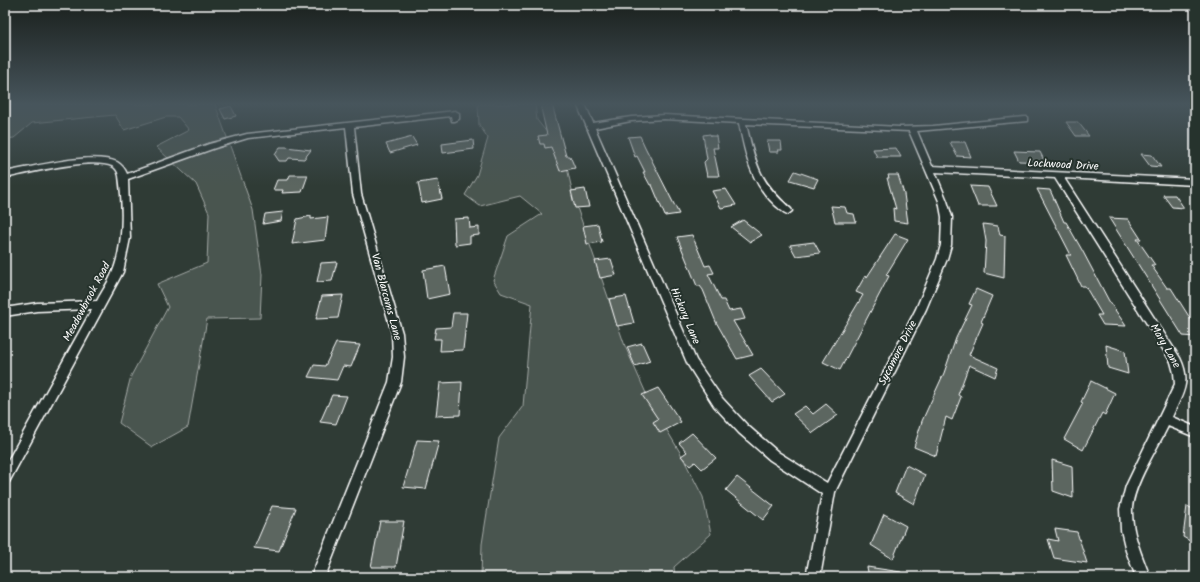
<svg xmlns="http://www.w3.org/2000/svg" width="1200" height="582" viewBox="0 0 1200 582" font-family="Kalam,sans-serif">
	<rect width="100%" height="100%" fill="#2f3b35"/>
	<filter id="ink" filterUnits="userSpaceOnUse"><feTurbulence type="fractalNoise" baseFrequency=".025" numOctaves="2"/><feDisplacementMap in="SourceGraphic" scale="8" xChannelSelector="R" yChannelSelector="G"/><feConvolveMatrix kernelMatrix="1 2 1 2 8 2 1 2 1" color-interpolation-filters="sRGB"/></filter>
	<g filter="url(#ink)">
		<!-- green -->
		<path fill="#4a544f" stroke="#a4aaa7" d="M5,104H215L253,210L262,275L260,318L207,319L188,427L152,447L119,423L131,376L168,307L157,284L207,263L209,213L196,184L156,147L189,130L178,117H166L124,130L115,115L32,123L14,138L5,139Z
			M478,104H535L537,120L564,154L574,199L625,346L649,400L681,454L703,497L711,534L674,567L675,577H481L482,544L499,438L523,406L532,304L501,293L493,280L508,236L542,214L520,196L480,206L465,195L477,175L488,138L479,125Z"/>
		<!-- building -->
		<path fill="#5b6661" stroke="#fff" d="M540,104H552L566,156H570L575,168L560,171L551,147L545,148L544,144H540L538,136L547,135Z
			M231,106L236,116L225,119L220,109Z
			M1066,122H1078L1089,136H1076Z
			M710,134L711,136H716L718,148H713L719,176H707L704,162L707,159L703,135Z
			M640,136L645,147L679,214L665,216L652,185H650L643,172H645L637,156L635,157L628,137Z
			M412,137L417,145L390,153L386,144Z
			M473,140L474,149L443,153L442,144Z
			M767,141H781L782,150H778L779,152H769Z
			M950,142H965L971,157L957,156Z
			M280,147H286L311,150L304,159L289,158L287,161H279L275,155Z
			M896,148L901,157H877L873,149Z
			M1014,151L1040,152L1045,162L1019,161Z
			M1141,154L1152,155L1161,167L1150,166Z
			M795,171L818,179L814,187L790,180Z
			M290,175H308L302,192L282,193L283,190H273L277,180H288Z
			M888,175H898L904,194L908,223L894,221L893,208L896,209L887,178H889Z
			M438,180L442,199L422,203L418,183Z
			M970,186L988,187L997,206H978Z
			M585,189L589,207L575,208L571,191Z
			M726,189L736,205L721,208L712,191Z
			M1037,189L1050,190L1064,222H1066L1082,250L1109,301L1126,326L1103,325L1097,315H1102L1085,286H1081L1066,255H1071Z
			M1163,195H1175L1184,208L1172,207Z
			M831,206L845,207L847,213L854,214L856,222H835Z
			M283,212L281,221L263,224L265,214Z
			M311,216V219L328,217L325,240L292,244L297,219Z
			M469,218L470,228L479,227V235L470,236V243L455,245L454,219Z
			M1109,218L1128,219L1141,239H1137L1155,265H1151L1167,288H1171L1195,326V337L1183,336Z
			M743,220L762,235L750,242L731,227Z
			M598,224L602,242L587,244L583,226Z
			M983,224L998,226L1000,235L1005,236L1004,278L984,273L986,241Z
			M895,234L908,239L886,275L889,276L840,370L823,362L863,295L856,292L865,276L867,277Z
			M692,235L705,266L710,265L714,273L708,274L721,300H724L729,311L741,309L745,319L733,321L753,355L737,359L716,322L703,290L700,286H697L677,237Z
			M814,242L820,253L796,256L790,245Z
			M611,259L616,275L600,278L595,261Z
			M337,262L332,281L317,282L321,263Z
			M445,266L450,294L427,299L423,270Z
			M976,289L992,296L981,322L983,323L969,355L998,368L995,377L969,365L958,395L961,397L952,420L946,417L936,456L914,447L922,421L944,373L956,338L972,305L969,304Z
			M343,295L338,318L316,319L322,296Z
			M626,296L634,323L617,326L609,299Z
			M453,313H467L463,350L440,351L441,339H434L436,328L451,327Z
			M336,343L360,345L351,367L343,366L337,380L308,377L314,365L325,366Z
			M642,343L650,361L635,366L627,347Z
			M1106,345L1125,351L1128,374L1108,368Z
			M761,369L785,394L772,402L749,376Z
			M1091,381L1115,393L1105,415L1102,413L1083,450L1064,439L1083,403L1081,402Z
			M462,382L460,415L436,416L440,383Z
			M658,388L681,422L660,433L653,422L658,419L642,395Z
			M332,395L347,396L336,424L320,422Z
			M826,404L838,415L813,433L793,414L805,406L813,414Z
			M692,433L716,458L702,469L695,462L690,466L681,456L687,452L679,443Z
			M417,440L439,441L426,489L403,487Z
			M1052,460L1072,466L1073,498L1053,491Z
			M906,465L925,475L914,504L895,493Z
			M737,477L774,506L763,520L726,490Z
			M272,506L296,508L279,551L254,548Z
			M1187,506L1195,510V544L1183,537Z
			M884,514L906,526L893,559L871,545Z
			M380,521H404L396,567H371Z
			M1055,529L1077,532L1087,563L1054,558L1048,539L1058,541Z
			M867,567L901,572V577H869Z"/>
		<g fill="none" stroke-linecap="round" stroke-linejoin="round">
			<defs>
				<path id="minor" d="M577,104H585L593,123L631,117L664,115L900,127L933,126L1024,117H1027V121L917,131L932,166L1195,179V185L1064,178L1180,358C1192,383 1182,394 1172,417L1195,427V437L1168,426C1157,449 1134,484 1132,508C1131,532 1142,556 1150,577H1136L1126,551L1121,530L1120,509L1126,486L1175,384L1174,373L1171,362L1055,178L935,172L947,201L952,217L951,245L947,259L926,309L835,492L820,577H806L822,494L770,460L739,433L714,406L688,365ZM664,119L739,123C745,154 751,183 775,205C779,208 783,213 788,214L792,211L791,209C758,180 756,165 746,124L909,131L939,201L942,217L941,245L937,259L916,309L827,483L778,452L747,425L722,398L696,360L595,128L631,121Z
					M455,111L459,113V119L455,121H452L451,116L354,127L361,194L402,333L404,357L401,382L325,577H311L389,382L393,357L392,333L353,194L346,127L248,138L215,148L128,179L130,238L123,272L9,482L5,484V466L92,309L37,311L5,316V308L37,303L97,301C102,291 109,282 113,271C124,245 123,203 119,176C118,171 116,168 112,166C91,157 29,173 5,178V172C33,167 92,151 117,162C122,165 125,169 127,174L209,144L247,134Z"/>
			</defs>
			<!-- minor casing -->
			<use href="#minor" stroke="#fff" stroke-width="3"/>
			<!-- minor -->
			<use href="#minor" fill="#26332d" fill-rule="evenodd"/>
		</g>
	</g>
	<!-- sky -->
	<linearGradient id="sky" x2="0" y2="1"><stop stop-color="#1a201d"/><stop offset="0.56" stop-color="#47555c"/><stop offset="1" stop-color="#47555c" stop-opacity="0"/></linearGradient>
	<rect width="1200" height="186" fill="url(#sky)"/>
	<g text-anchor="middle" dominant-baseline="central" stroke-width="4" stroke-linejoin="round" paint-order="stroke">
		<!-- street labels -->
		<g font-size="11" fill="#fff" stroke="#26332d">
			<text transform="translate(1063 165) rotate(3)">Lockwood Drive</text>
			<text transform="translate(386 297) rotate(75)">Van Blarcoms Lane</text>
			<text transform="translate(87 302) rotate(-62)">Meadowbrook Road</text>
			<text transform="translate(685 316) rotate(67)">Hickory Lane</text>
			<text transform="translate(1165 346) rotate(60)">Mary Lane</text>
			<text transform="translate(898 353) rotate(-63)">Sycamore Drive</text>
		</g>
	</g>
	<!-- margin -->
	<rect width="1200" height="582" fill="none" stroke="#26332d" stroke-width="20"/>
	<rect x="10" y="10" width="1180" height="562" fill="none" stroke="#fff" stroke-width="1.5" filter="url(#ink)"/>
</svg>
